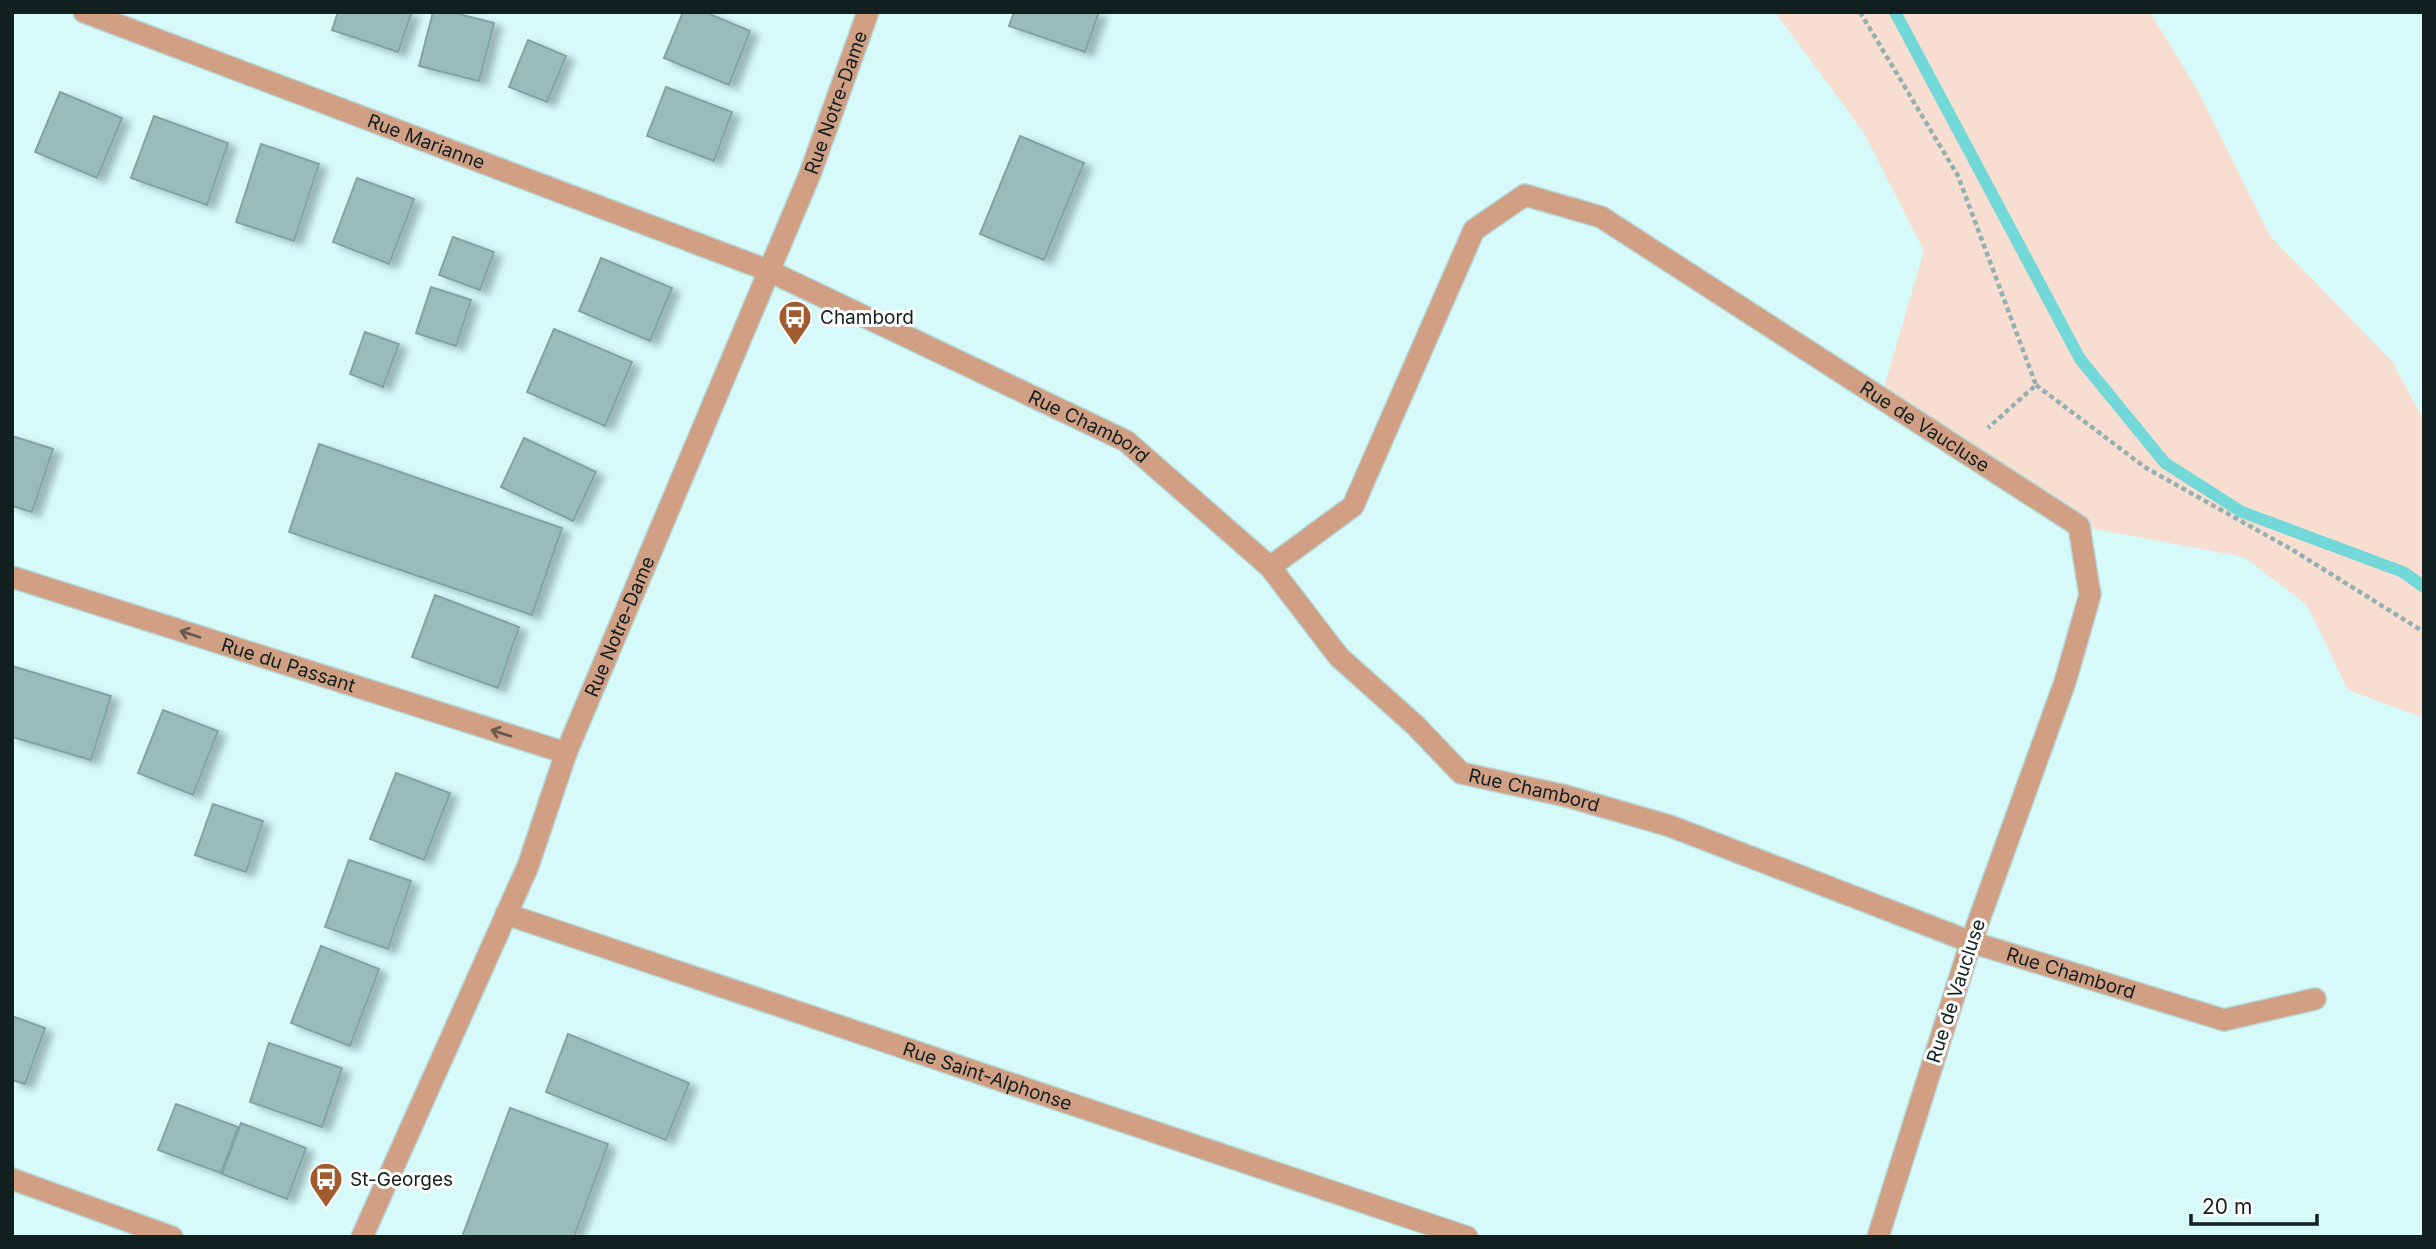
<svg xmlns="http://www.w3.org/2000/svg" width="2436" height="1249" viewBox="0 0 2436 1249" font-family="Inter,sans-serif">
	<defs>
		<filter id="shadow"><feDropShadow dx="8" dy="4.5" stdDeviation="3.5" flood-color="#0004"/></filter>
	</defs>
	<rect width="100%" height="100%" fill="#d6fafa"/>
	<!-- green -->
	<path fill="#f7ded0" d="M1775,12H2150L2198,91L2270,236L2392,361L2424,421V718L2348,690L2307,605L2244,557L2079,526L1881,398L1924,251L1864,133Z"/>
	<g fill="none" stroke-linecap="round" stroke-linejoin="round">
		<!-- stream -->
		<path stroke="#72d8d8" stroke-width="12" d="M1895,12L2080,359L2165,463L2242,512L2403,572L2424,587"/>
	</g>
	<!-- building -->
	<path fill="#99bcbb" stroke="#82a3a3" stroke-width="2" filter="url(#shadow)" d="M338,12H412L398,52L332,30Z
		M433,12H451L494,23L479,81L419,66Z
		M683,12H705L750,31L729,85L664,58Z
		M1014,12H1099L1085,52L1009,26Z
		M528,40L566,56L547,102L509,87Z
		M666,87L732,112L714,161L647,136Z
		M60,92L122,118L97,178L35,152Z
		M154,116L228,143L207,205L131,178Z
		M1020,136L1084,163L1044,260L980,234Z
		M261,144L319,164L294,241L236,222Z
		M357,178L414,199L389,264L333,242Z
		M453,237L494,252L480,290L439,275Z
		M601,258L672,288L650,341L579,311Z
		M431,287L471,300L456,346L416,333Z
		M554,329L632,362L605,426L527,392Z
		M365,332L399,344L383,387L350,374Z
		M12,436L53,449L32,512L12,506Z
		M524,438L596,472L573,521L501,487Z
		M319,444L562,528L532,615L289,532Z
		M435,595L519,627L498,688L412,657Z
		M12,666L111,696L91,760L12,737Z
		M163,710L218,731L193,795L138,773Z
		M396,773L450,793L424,860L370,839Z
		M213,804L263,821L246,872L195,855Z
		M349,860L411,881L388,949L325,927Z
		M321,946L379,969L350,1046L291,1023Z
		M12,1016L45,1028L25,1084L12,1080Z
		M568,1034L689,1083L666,1140L546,1092Z
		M269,1043L342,1068L322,1127L250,1102Z
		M176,1104L238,1127L221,1173L158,1150Z
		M510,1108L608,1144L574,1237H462Z
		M241,1123L306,1148L287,1199L222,1174Z"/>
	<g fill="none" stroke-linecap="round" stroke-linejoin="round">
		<defs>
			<g id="minor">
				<path id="s1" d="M84,12L767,270L1126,441L1270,567L1339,657L1415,725L1461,773L1566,796L1670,826L1971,942L2224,1020L2315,999"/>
				<path id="s2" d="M1270,567L1353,506L1474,230L1525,195L1601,217L2079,526L2090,595L2065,682L1971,942L1878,1237"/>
				<path id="s3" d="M12,577L566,753"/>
				<path id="s4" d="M506,914L1467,1237"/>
				<path d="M12,1179L172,1237"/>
				<path id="s5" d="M362,1237L528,866L566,753L810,174L868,12"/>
			</g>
		</defs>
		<!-- minor casing -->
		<use href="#minor" stroke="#b7d7d7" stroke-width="24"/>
		<!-- path -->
		<path stroke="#94b0b0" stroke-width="4.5" stroke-dasharray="5 3.5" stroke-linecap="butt" d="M1860,12L1958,176L2036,385L1988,428
			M2036,385L2146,468L2291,549L2424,632"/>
		<!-- minor -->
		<use href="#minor" stroke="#d1a084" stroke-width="21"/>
	</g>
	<!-- one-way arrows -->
	<defs><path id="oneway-shaft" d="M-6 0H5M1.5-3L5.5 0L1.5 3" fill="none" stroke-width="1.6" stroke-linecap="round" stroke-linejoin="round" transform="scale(1.75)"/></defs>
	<g stroke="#68594c">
		<use href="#oneway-shaft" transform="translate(190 634) rotate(-162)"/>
		<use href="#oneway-shaft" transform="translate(501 733) rotate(-162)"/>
	</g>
	<!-- icons -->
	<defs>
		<symbol id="bus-pin" viewBox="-11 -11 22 30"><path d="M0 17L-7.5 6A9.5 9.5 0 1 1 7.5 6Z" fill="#a05b2f" stroke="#fff"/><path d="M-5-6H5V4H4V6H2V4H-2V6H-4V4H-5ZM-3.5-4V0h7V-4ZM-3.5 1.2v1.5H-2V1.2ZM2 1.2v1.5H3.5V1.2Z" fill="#fff"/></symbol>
	</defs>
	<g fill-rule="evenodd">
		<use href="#bus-pin" x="776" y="298" width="38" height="52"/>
		<use href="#bus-pin" x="307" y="1160" width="38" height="52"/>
	</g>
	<g text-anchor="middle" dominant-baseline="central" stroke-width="6" stroke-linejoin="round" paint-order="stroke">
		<!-- street labels -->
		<g font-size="19" fill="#121f1f" stroke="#fff">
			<text stroke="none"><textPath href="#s5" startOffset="1230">Rue Notre-Dame</textPath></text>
			<text stroke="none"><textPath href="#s1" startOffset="366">Rue Marianne</textPath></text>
			<text stroke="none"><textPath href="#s2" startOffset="931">Rue de Vaucluse</textPath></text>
			<text stroke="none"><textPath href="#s1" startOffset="1088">Rue Chambord</textPath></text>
			<text stroke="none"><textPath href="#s5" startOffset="663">Rue Notre-Dame</textPath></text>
			<text stroke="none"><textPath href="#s3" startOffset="290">Rue du Passant</textPath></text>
			<text stroke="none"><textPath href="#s1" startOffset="1676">Rue Chambord</textPath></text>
			<text stroke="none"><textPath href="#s1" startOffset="2244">Rue Chambord</textPath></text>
			<text transform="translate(1956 991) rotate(-72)">Rue de Vaucluse</text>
			<text stroke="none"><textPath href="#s4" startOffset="508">Rue Saint-Alphonse</textPath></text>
		</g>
		<!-- poi labels -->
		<g font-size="19" fill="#121f1f" stroke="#fff" text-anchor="start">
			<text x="820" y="317">Chambord</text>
			<text x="350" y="1179">St-Georges</text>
		</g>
	</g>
	<!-- border -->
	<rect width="2436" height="1249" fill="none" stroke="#121f1f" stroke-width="28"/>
	<!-- scale -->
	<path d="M2191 1214v10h126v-10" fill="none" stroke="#121f1f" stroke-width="3.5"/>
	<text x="2202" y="1214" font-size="21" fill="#121f1f" stroke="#ffffff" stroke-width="5" paint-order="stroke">20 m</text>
</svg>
